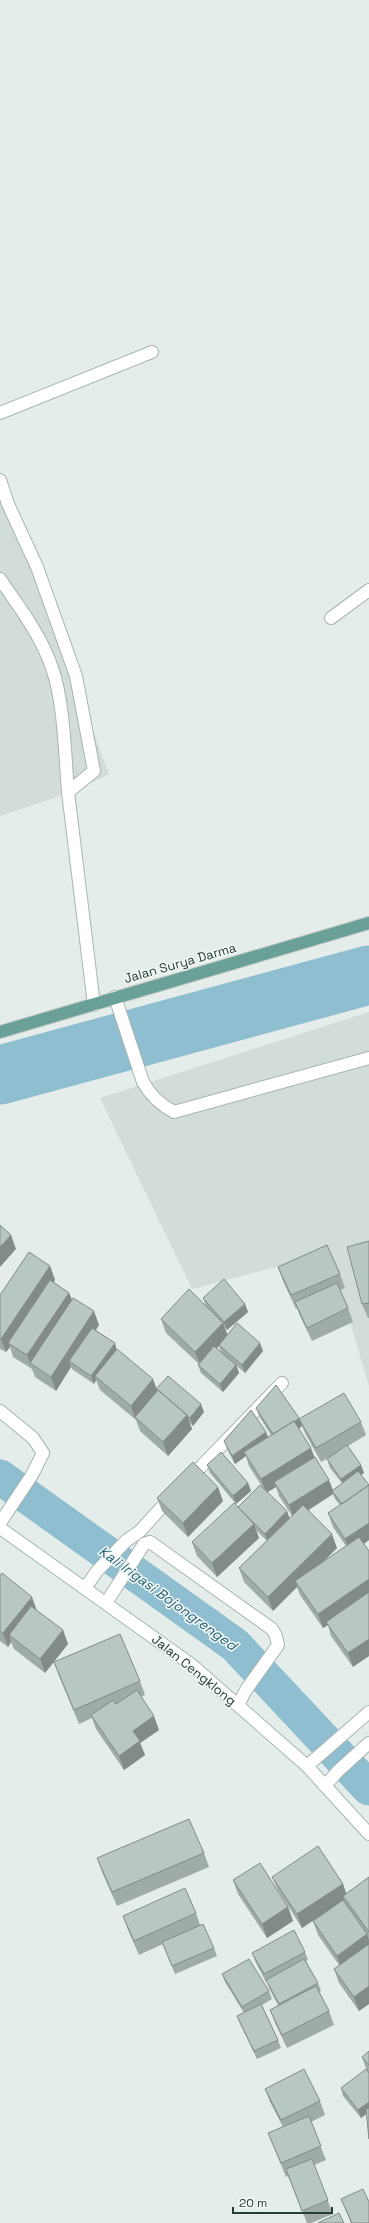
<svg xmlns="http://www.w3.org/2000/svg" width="369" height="2223" viewBox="0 0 369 2223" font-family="'Space Grotesk',sans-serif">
	<rect width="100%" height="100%" fill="#e4ede9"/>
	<!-- built -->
	<path fill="#d2dcd9" d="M0,487L109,774L75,791L0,816Z
		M369,1012V1386L329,1253L192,1289L100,1098Z"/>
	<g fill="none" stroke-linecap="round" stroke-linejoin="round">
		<!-- canal -->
		<path stroke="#8ebecf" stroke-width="35" d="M0,1477L235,1645L369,1788"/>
		<!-- river -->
		<path stroke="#8ebecf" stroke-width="59" d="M0,1075L369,975"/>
		<defs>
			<path id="service" d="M0,413L152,352
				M0,579C19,607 41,635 52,668C64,701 65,755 68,792
				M115,997L143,1082C150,1095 161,1105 174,1112L369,1058"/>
			<path id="minor" d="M0,480L8,504L37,567L76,676L94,771L68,792L94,1005
				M331,618L369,590
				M0,1411L33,1438L43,1453L32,1475L0,1523
				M188,1480L282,1383
				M85,1588L97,1571L126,1541L140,1531L172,1496
				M106,1603L144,1544L150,1542L272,1629L276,1636L278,1645L246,1690L238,1705
				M307,1766L369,1712
				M325,1786L338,1771L369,1743"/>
			<path id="secondary" d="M0,1528L192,1665L307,1766L369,1834"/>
			<path id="primary" d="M0,1032L369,923"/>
		</defs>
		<!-- service casing -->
		<use href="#service" stroke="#a7b5b1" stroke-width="14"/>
		<!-- minor casing -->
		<use href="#minor" stroke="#a7b5b1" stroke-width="14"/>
		<!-- secondary casing -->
		<use href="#secondary" stroke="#a2b8b2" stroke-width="14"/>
		<!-- primary casing -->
		<use href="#primary" stroke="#c2c9c8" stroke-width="14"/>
		<!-- service -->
		<use href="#service" stroke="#fff" stroke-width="12"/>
		<!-- minor -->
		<use href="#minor" stroke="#fff" stroke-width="12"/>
		<!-- secondary -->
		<use href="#secondary" stroke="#fff" stroke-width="12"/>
		<!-- primary -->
		<use href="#primary" stroke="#6aa098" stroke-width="12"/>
	</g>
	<!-- wall -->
	<path fill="#9faba8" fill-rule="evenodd" d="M369,1241V1318H368L362,1304Z
		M50,1266L55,1280L54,1282L69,1293L72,1299L99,1325L96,1330L117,1350L157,1389L204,1412L193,1426L189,1422L192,1429L168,1456L140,1431L136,1420L100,1390L96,1380L94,1384L72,1369L71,1367L56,1391L35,1377L32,1369L13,1357L10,1347L6,1352L0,1349V1295Z
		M278,1267L340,1274L345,1288L340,1290L348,1308L353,1322L312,1341L300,1316L297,1308L296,1309L283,1281Z
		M203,1298L245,1304L248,1312L227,1330L224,1326L227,1335L263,1351L245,1373L237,1366L239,1373L223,1392L201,1373L198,1365L199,1364L166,1333L161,1319L206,1306ZM219,1346L221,1352L217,1348Z
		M256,1408L300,1419L361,1422L366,1435L348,1446L361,1465L364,1473L361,1475L369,1485V1540L364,1544L353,1667L331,1636L328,1625L323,1628L300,1595L297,1587L273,1611L244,1582L239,1568L267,1541L256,1530L259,1538L217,1577L197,1556L192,1542L263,1488L249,1466L246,1456L235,1464L227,1449L224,1441L266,1432L268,1437L271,1435L259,1416ZM302,1426L305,1433L321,1462L332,1456L327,1459L330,1468L342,1483L333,1490L299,1429ZM276,1487L279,1496L292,1516L290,1518L267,1492ZM333,1494L335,1499L340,1505L328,1513L333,1527L346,1546L322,1563L337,1548L309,1510Z
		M207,1465L248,1483L251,1491L236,1504L210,1473Z
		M157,1498L223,1501L188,1537L162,1511Z
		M0,1575L37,1611L63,1630L68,1644L45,1673L14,1649L11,1642L8,1647L0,1641Z
		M54,1662L140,1681L145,1695L141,1697L159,1730L140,1743L145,1755L124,1770L96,1729L92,1718L79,1724L59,1676Z
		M204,1853L209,1867L117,1906L102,1872L97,1858Z
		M272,1877L347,1893L369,1877V1939L368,1938L369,1940V2004L359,2011L339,1983L334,1969L339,1965L318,1935L313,1921L317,1918L302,1928L278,1890Z
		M233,1880L288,1907L293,1921L267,1938L238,1894Z
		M196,1913L200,1925L214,1948L217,1956L175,1974L163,1944L139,1955L128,1930L123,1916Z
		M305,1952L308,1960L306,1961L318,1983L321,1991L319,1992L329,2011L334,2025L287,2048L275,2023L270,2010L278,2005L269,1988L267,1982H266L255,1961L252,1953Z
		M222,1974L269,1991L272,1999L262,2005L278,2040L281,2048L257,2059L240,2024L237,2016L244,2013L225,1982Z
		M369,2051V2073L366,2114L361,2118L343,2096L341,2088L367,2071L362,2057Z
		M265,2089L320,2101L325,2115L311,2122L326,2160L314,2165L333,2214L311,2223H307L288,2176L286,2177L268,2133L283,2127L270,2102Z
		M341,2199L369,2223H351Z"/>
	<!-- shaded-wall -->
	<path fill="#828b88" d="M11,1235L16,1249L0,1267V1247Z
		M50,1266L55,1280L11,1345L8,1343L10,1347L6,1352L1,1339Z
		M69,1293L74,1306L30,1363L27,1355Z
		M245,1304L248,1312L227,1330L224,1322Z
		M94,1311L99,1325L73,1364L69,1361L71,1367L56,1391L51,1377Z
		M223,1323L228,1336L201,1366L195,1352Z
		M115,1343L117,1351L95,1376L96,1380L94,1384L91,1376Z
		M260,1343L263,1351L245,1373L242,1365Z
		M236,1365L239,1373L223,1392L220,1384Z
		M153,1379L158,1393L135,1417L136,1420L131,1406Z
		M201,1404L204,1412L193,1426L190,1418Z
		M187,1415L192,1429L168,1456L163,1442Z
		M299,1418L302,1426L277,1444L274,1436Z
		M266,1432L269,1440L244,1452L246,1456L235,1464L232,1456Z
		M311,1448L316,1462L274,1482L276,1487L266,1493L261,1479Z
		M361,1465L364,1473L344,1487L341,1479Z
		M329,1480L334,1493L332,1491L333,1494L294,1519L289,1505Z
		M248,1483L251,1491L236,1504L233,1496Z
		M218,1487L223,1501L188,1537L183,1523Z
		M287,1511L290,1519L268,1542L265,1534Z
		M369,1523V1540L350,1553L345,1539Z
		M254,1524L259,1538L217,1577L212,1563Z
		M332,1534L337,1548L298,1586L295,1581L297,1587L273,1611L268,1597Z
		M369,1579V1596L326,1622L328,1625L323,1628L318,1614Z
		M32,1597L37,1611L9,1635L11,1642L8,1647L3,1633Z
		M63,1630L68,1644L45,1673L40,1659Z
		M369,1639V1656L353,1667L348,1653Z
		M154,1716L159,1730L140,1743L145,1755L124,1770L119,1756L133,1731Z
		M343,1884L348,1898L343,1896L344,1900L302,1928L297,1914Z
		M288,1907L293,1921L267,1938L262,1924Z
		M367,1934L369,1940V1951L342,1969L337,1956Z
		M369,1986V2004L359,2011L354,1997Z
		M369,2102V2112L361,2118L358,2110Z"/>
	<!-- building -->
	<path fill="#b9c7c3" stroke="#828b88" d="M0,1225L11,1235L0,1247Z
		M369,1241V1303L362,1304L347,1247Z
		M327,1245L340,1274L291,1295L278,1267Z
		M29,1252L50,1266L1,1339L0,1338V1295Z
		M224,1279L245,1304L224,1322L203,1298Z
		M50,1280L69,1293L27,1355L8,1343Z
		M337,1283L348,1308L307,1328L295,1302Z
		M189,1289L223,1323L195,1352L161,1319Z
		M73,1298L94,1311L51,1377L30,1363Z
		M237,1323L260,1343L242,1365L219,1345Z
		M92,1328L115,1343L91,1376L69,1361Z
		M214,1346L236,1365L220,1384L198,1365Z
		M117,1349L153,1379L131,1406L95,1376Z
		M168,1376L201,1404L190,1418L158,1390L156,1389Z
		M276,1385L299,1418L294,1422V1421L273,1434L256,1408Z
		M158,1390L187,1415L163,1442L135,1417Z
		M344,1393L361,1422L316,1448L299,1419Z
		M251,1410L266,1432L232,1456L224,1441Z
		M294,1421L311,1448L261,1479L244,1452Z
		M347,1445L361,1465L341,1479L327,1459Z
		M221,1452L248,1483L233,1496L207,1465Z
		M315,1457L329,1480L289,1505L274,1482Z
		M193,1462L218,1487L183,1523L157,1498Z
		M358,1471L369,1485L342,1504L332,1491Z
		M260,1485L287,1511L265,1534L238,1507Z
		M369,1485V1523L345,1539L328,1513Z
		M234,1503L254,1524L212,1563L192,1542Z
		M303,1505L332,1534L268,1597L239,1568Z
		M359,1537L369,1551V1579L318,1614L295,1581Z
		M2,1573L32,1597L3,1633L0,1631V1575Z
		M369,1592V1639L348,1653L326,1622Z
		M31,1606L63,1630L40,1659L9,1635Z
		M120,1634L140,1681L74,1710L54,1662Z
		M137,1690L154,1716L133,1731L140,1741L119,1756L91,1715L113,1700L116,1704Z
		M189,1819L204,1853L112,1892L97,1858Z
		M318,1846L343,1884L297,1914L272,1877Z
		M260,1863L288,1907L262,1924L233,1880Z
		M369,1877V1932L343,1896Z
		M185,1888L196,1913L134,1941L123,1916Z
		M343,1900L367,1934L337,1956L313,1921Z
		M203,1924L214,1948L172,1966L162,1942Z
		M294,1930L305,1952L264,1974L252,1953Z
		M369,1944V1986L354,1997L334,1969Z
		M249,1959L269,1991L242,2007L222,1974Z
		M304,1959L318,1983L279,2004L266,1980Z
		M316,1986L329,2011L282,2035L270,2010Z
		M261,2004L278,2040L254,2051L237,2016Z
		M369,2051V2065L362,2057Z
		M304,2069L320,2101L281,2120L265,2089Z
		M366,2069L369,2073V2102L358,2110L341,2088Z
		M369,2108V2139L366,2109Z
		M309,2116L321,2146L281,2163L268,2133Z
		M312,2159L328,2200L302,2211L286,2169Z
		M363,2189L369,2202V2223H352L341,2199Z
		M339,2213L344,2223H318Z"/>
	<g text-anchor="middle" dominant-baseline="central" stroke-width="3" stroke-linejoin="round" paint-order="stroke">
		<!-- street labels -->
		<g font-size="13" fill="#243d39" stroke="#f4f9f7">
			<text transform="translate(180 963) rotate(-16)">Jalan Surya Darma</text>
			<text transform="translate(194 1670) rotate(39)">Jalan Cengklong</text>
		</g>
		<!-- water labels -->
		<g font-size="14" font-style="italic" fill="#206077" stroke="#f4f9f7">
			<text transform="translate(168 1598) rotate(36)">Kali Irigasi Bojongrenged</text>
		</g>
	</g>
	<!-- scale -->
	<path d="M233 2207v6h99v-6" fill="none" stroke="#243d39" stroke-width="2"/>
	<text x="239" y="2207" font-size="12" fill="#243d39" stroke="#f4f9f7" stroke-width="3" paint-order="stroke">20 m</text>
</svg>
